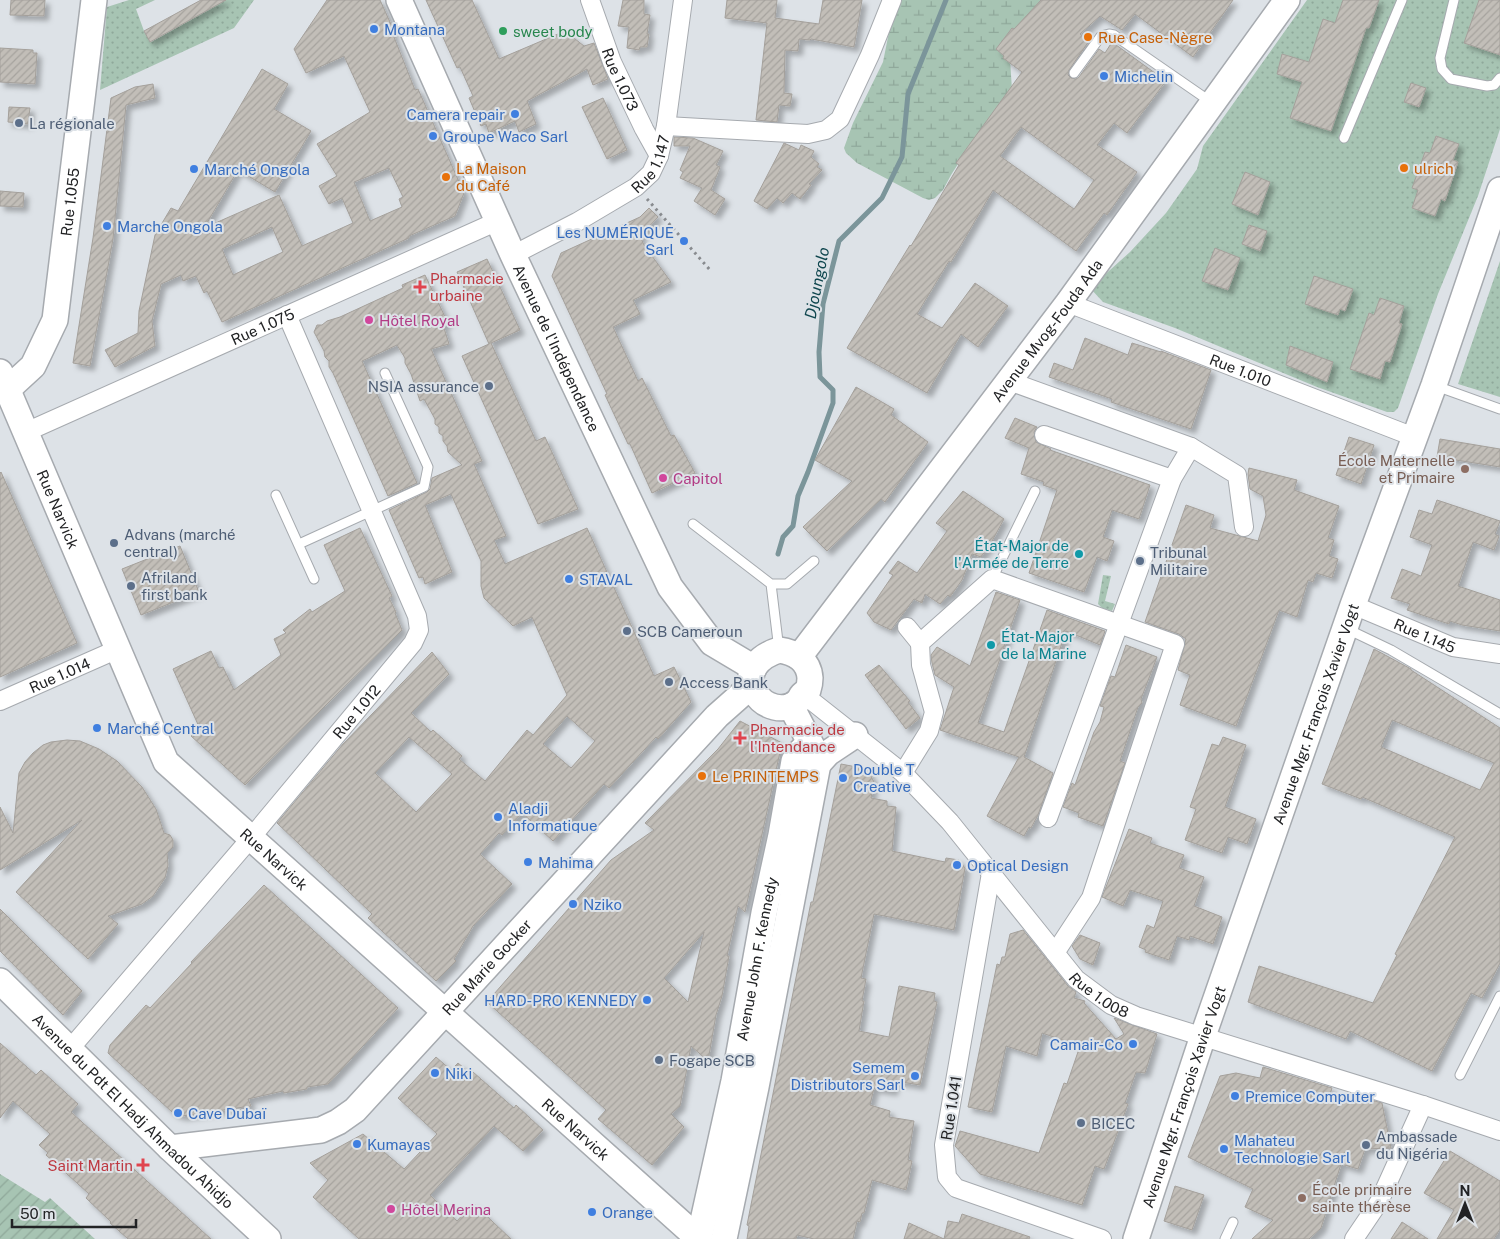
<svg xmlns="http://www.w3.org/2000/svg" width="1500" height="1239" viewBox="0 0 1500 1239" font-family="'Public Sans',sans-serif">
	<defs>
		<pattern id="grass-dots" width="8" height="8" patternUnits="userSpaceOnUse" patternTransform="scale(1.25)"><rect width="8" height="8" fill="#a7c4b3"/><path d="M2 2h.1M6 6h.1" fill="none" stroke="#8fa89a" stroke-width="1.8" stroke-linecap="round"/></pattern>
		<pattern id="wetland-marsh" width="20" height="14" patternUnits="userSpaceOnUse" patternTransform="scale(1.25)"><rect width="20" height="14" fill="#a7c4b3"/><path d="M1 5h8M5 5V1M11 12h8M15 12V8" fill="none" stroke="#8fa89a"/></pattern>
		<pattern id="garden-furrows" width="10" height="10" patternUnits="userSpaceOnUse" patternTransform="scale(1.25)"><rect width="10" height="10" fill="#a7c4b3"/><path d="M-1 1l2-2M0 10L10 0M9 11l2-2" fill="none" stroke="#8fa89a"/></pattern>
		<pattern id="building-hatch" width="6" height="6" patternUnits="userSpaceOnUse" patternTransform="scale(1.25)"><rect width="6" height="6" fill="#c2beb8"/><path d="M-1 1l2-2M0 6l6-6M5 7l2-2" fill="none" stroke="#a6a39e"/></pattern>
		<filter id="shadow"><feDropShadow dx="4.5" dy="4.5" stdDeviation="2.5" flood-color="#0004"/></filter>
	</defs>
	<rect width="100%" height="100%" fill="#dde2e7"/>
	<!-- grass -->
	<path fill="url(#grass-dots)" d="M129,0H155L136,9L144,31L151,42L217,5L214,0H254L234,28L100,90L107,7Z
		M1307,0H1500V129L1478,196L1438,294L1398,408L1394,412H1387L1317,387L1175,328L1103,302L1090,288L1130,252L1166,213L1197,169L1203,146Z
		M1500,261V397L1458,384Z
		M1103,575L1111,576L1105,601L1115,604L1112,611L1102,608L1098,604Z"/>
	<!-- wetland -->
	<path fill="url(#wetland-marsh)" d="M902,0H1066L1010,59L1012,90L963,156L951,175L943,190L935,198L929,200L923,198L857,163L846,153L844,148L853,123L883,62L890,27Z"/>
	<!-- garden -->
	<path fill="url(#garden-furrows)" d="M0,1174L45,1202L50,1198L95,1239H0Z"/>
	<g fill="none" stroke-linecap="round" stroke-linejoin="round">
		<!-- stream -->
		<path stroke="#7b959a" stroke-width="5" d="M778,554L783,537L793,526L798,496L808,472L833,403V390L820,377L819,352L823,304L839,241L882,198L902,157L908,94L946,0"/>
	</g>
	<!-- building -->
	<path fill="url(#building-hatch)" stroke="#a4a09b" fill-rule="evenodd" filter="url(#shadow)" d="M11,0H45L44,16L10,15Z
		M201,0H226L150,42L144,31Z
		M327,0H380L394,31L392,32L415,90L418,89L464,193L455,216L409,236V238L222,322L207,291L204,293L196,276L183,281L181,275L161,284L152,321L155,346L115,367L105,350L138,333L139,311L155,235L171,208L178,211L262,69L288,84L274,109L311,131L275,192L238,170L204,228L279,195L302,246L353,223L342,198L329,204L319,186L337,176L317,144L370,112L344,56L306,73L294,49ZM389,168L403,197L399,199L402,207L370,221L354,182ZM272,227L283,252L233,275L222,249Z
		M426,0H472L499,59L565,31L584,46L594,43L608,79L593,85L587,69L527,101L536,124L519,132L515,121L489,133L486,124L481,126L469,98L473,96L460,67L457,68Z
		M623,0H644V14L650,15L647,34H649L647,47H640L639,50L627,48L629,27L618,26Z
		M727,0H777L775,18L819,24L823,0H862L854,47L811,39L810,40L799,39L798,51L785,50L784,93L792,94L790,106L779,105L777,122L756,120L767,23L725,18Z
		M1041,0H1233L1193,57L1135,14L1122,30L1100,16L1080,34L1089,41L1069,70L1068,75L1071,78L1076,79L1079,77L1099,49L1105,53L1112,42L1166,81L1127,133L1114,123L1097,145L1137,172L1107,215L1104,213L1076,251L993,190L951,262L949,261L917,314L942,328L975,283L1008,306L978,347L961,334L927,393L847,348L910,245L911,246L959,165L956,163L1022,72L1003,58L1004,56L996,49L1012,28L1014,29ZM1021,127L1094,180L1074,209L1000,156Z
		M1343,0H1379L1369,28H1366L1331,131L1290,118L1302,82L1277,74L1282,54L1309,62L1323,19L1335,23Z
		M1479,0H1500V55L1464,43Z
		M0,48L33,50V53H37L35,84L0,82Z
		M1411,83L1426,88L1419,107L1404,102Z
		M153,84L155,98L126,105L113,239L90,366L73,363L93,238L111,98L135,87Z
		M603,98L627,150L607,159L582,107Z
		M9,107L30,108L28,124L8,122Z
		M1436,136L1459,144L1453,160L1458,162L1445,201L1441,199L1435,216L1412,208L1418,190L1412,188L1425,152L1430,153Z
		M674,137L693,138L723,151L716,165L720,167L711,190L725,199L715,215L694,201L702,188L680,178L683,172L680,170L690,146H674Z
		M784,143L799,150L801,145L814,151L811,157L819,164L817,167L822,170L809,184L811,185L800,199L792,193L783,203L777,198L767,209L754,201Z
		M1245,172L1270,182L1258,215L1232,204Z
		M0,191L24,193L23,207L0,206Z
		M649,208L658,217L640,236L644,245L671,282L633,300L640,314L613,327L638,381L642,378L671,436L674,435L695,473L652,493L630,444H628L605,395L607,394L552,276L561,253L640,217Z
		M1249,225L1267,231L1260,251L1242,244Z
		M1215,248L1240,258L1228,290L1202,281Z
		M487,259L520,330L491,343L536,441L545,437L578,509L538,524L462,356L489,344L457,272Z
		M425,275L448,323L443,325L449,344L431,349L482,461L474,464L506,536L494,540L505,564L587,528L654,676L674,667L691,702L658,739L656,737L609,788L604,784L553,841L522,813L502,835L499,833L480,854L512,884L473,926L454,959L456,961L436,981L368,918L372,914L277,823L343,744L432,652L449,674L411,713L431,732L433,730L462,756L459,759L485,781L527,730L533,735L567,695L532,617L513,626L484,598L481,586V561L451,494L425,505L452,572L425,584L423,577L419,578L389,510L427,492L430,489L432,478L462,465L448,452L447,446L443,441V436L439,433V427L435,424V419L424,399L420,401L411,374L405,363V358L397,345L362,361L417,483L388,496L333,373L329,367V361L325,357L324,351L314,332L317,325H322L327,321L340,317L403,288L402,285ZM567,716L595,741L571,768L543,744ZM409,737L452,774L416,812L375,773Z
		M1314,276L1353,289L1345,311L1340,309L1338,315L1305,304Z
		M1380,298L1404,306L1399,323L1402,324L1390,362L1385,361L1380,379L1350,369L1369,313L1374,315Z
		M1085,338L1128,355L1132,343L1161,352V351L1211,370L1191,429L1111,402L1112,399L1049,377L1054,363L1073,370Z
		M1290,346L1333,362L1327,382L1286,365Z
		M856,387L894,409L891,415L928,442L885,502L881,499L827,551L803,527L852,481L815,460Z
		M1015,418L1037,427L1034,432L1036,442L1051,449L1050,450L1150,485L1139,519L1112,510L1103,537L1114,541L1107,561L1097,557L1084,592L1029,573L1057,490L1043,485L1044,482L1021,474L1029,448L1005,438Z
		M1349,437L1374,445L1361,484L1336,475Z
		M1440,439L1500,449V467L1437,457Z
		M1249,468L1297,480L1294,490L1339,506L1328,538L1334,540L1329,556L1338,559L1332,578L1316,573L1313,582L1308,580L1297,617L1279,610L1236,726L1180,705L1190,675L1178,670L1186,639L1179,634L1145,622L1186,505L1214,515L1210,528L1258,541L1266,515L1263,496L1250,489L1248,474Z
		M1,472L77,643L0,677V473Z
		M963,491L1004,519L991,543L981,557L972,554L962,580L950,597L948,595L940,604L925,594L922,603L914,599L891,630L874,622L867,613L893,575L889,573L898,561L917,573L947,531L936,523Z
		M1437,500L1500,521L1495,534L1499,536L1494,550L1473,542L1458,586L1500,600V631L1462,625L1450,621L1449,624L1407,610L1410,604L1391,598L1402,569L1421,576L1432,545L1410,537L1419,510L1432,514Z
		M360,528L392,596L389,598L396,612L395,613L402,630L245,785L191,736L200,729L173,669L211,651L219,668L223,667L234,690L281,655L274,639L286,633L283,630L310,609L312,612L345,591L324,545Z
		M180,546L199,592L141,615L122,569Z
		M996,592L1020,600L978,723L1004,732L1047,610L1105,631L1100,645L1066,631L1024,757L1053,773L1038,815L1031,828L1029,827L1024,836L987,816L1019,757L940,730L954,687L935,675L932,663L931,655L937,647L970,666Z
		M1126,645L1157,657L1141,699L1142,703L1138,707L1120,761L1125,763L1103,826L1078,817L1079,813L1063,807L1072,783L1075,785L1094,732L1100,722L1104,707L1100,706L1111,676L1115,677Z
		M1374,649L1411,669V670L1500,728V963L1482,998L1471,993L1432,1071L1350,1031L1346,1039L1248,1002L1259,966L1373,1003L1397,955L1395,954L1455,837L1362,797L1361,799L1322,784ZM1392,720L1494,763L1480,790L1381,747Z
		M879,665L910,701L908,702L920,718L906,729L865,675Z
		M740,721L782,743L745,912L738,906L727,956H729L722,996L716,1015L708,1061L691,1046L680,1106L671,1114L684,1127L652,1165L598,1119L606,1110L487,1002L611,860L654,830L645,823L718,749ZM704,932L688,1002L664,978Z
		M1223,737L1246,745L1225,807L1256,819L1247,844L1228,837L1222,853L1185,840L1196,809L1190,807L1212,744L1219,746Z
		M67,740L80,741L99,749L117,761L142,787L156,809L164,833L170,835L173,840V847L167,853L168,865L165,878L153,896L142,904L108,916L118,924L88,959L16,892L82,820L0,870V807L13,833L19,773L25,762L33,753L43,745L51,742Z
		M841,764L867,769L874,782L871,798L887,801V806L896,807L892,851L945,862L946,858L959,860L965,868L954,930L874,914L861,978L866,979L862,1001H864L859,1031L889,1037L899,986L935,993L934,1001L937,1002L920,1085L895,1081L893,1091L874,1088L870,1105L890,1111L889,1117L914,1121L908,1160L912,1161L906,1190L872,1180L864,1213H862L860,1222L857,1221L853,1239H814L797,1235L796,1239H747L749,1226L747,1225L811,902H813Z
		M1129,829L1152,838L1150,843L1184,855L1179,868L1204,877L1194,906L1222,917L1213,944L1190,936L1189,940L1177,936L1169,960L1145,952L1146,950L1139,947L1147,925L1154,928L1163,901L1130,890L1123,906L1102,897Z
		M264,885L398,1008L328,1084L307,1087V1089L284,1093L283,1091L248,1099L251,1106L182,1116L173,1113L108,1053L110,1045L146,1005L150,1008L192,963L191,962Z
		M0,909L82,991L63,1015L0,951Z
		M1023,930L1068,986L1076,992L1074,998L1085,1001L1084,1003L1116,1039L1124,1034L1114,1018L1157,1034L1145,1073L1136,1072L1125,1103L1128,1104L1104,1169L1095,1166L1082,1205L980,1174L955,1146L960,1131L1039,1153L1064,1083L1067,1084L1080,1046L1042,1033L1037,1056L1006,1046L992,1112L968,1107L997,964L1000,965L1002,957H1005L1010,934Z
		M1080,935L1100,943L1093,965L1080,959L1072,946Z
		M0,1043L36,1075L41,1070L78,1104L71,1112L211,1239H128L110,1223L111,1222L86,1198L89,1194L46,1155L48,1153L39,1145L50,1134L13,1101L0,1118Z
		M436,1057L451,1070L458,1063L471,1074L473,1072L514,1108L516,1105L543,1130L523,1151L494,1126L430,1195L457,1221L473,1203L511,1239H359L313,1197L328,1180L310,1163L363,1134L404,1169L437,1134L398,1098Z
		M1263,1067L1332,1088L1330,1095H1354L1382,1103L1391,1148L1365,1149L1358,1169L1341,1164L1321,1228L1309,1239H1252L1273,1220L1245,1207L1253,1189L1188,1157L1220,1076L1236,1073L1260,1078Z
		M1450,1151L1500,1181V1229L1494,1239H1437L1454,1210L1424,1193Z
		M1175,1186L1204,1195L1192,1230L1164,1221Z
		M962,1214L1030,1237L1029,1239H904L909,1223L944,1239L948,1221L959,1223Z
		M1402,1222L1428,1239H1391Z"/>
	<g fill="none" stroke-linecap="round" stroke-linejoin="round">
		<defs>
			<path id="lane" d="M1454,0L1440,58L1442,69L1451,79L1487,86L1494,85L1500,78
				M1074,73L1101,36L1109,34L1114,35L1211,102
				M1344,138L1402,0
				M1436,386L1500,409
				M276,495L314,579
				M693,524L771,584H787L814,561
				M299,544L424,487L428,467L385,373
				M992,579L1035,491
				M771,584L779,650
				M1345,628L1391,650L1500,714
				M1460,1075L1500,996
				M1225,1239L1233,1222"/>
			<g id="street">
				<path id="s1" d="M590,0L612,62L644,129L659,156"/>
				<path d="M666,126L808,134L826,130L840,119L870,55L892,0"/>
				<path id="s2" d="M513,255L577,222L636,187L651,173L659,156L666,126L683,0"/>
				<path id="s3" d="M1068,303L1414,437"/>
				<path d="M1009,381L1191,447L1237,475L1244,527"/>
				<path id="s4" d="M26,432L498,221"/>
				<path d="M1044,435L1172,479"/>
				<path id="s5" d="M1353,605L1453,647L1500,654"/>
				<path d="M907,627L920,643"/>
				<path id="s6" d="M803,694L903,773L950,822L1076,979L1111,1005L1136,1016L1423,1105L1500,1131"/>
				<path id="s7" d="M0,701L118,649"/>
				<path d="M903,773L929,731L934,712L921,665L920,643L992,579L1175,644L1091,898L1055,953"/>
				<path d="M1048,818L1172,479L1191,447"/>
				<path d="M991,873L944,1145L947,1177L956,1188L1102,1239"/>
				<path id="s8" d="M69,1050L250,839L413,643L419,630L417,616L287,315"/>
				<path d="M1354,1239L1379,1202L1423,1105"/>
			</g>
			<g id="secondary">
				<path id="s9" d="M399,0L513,255L670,587L712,643L754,668"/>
				<path id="s10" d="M0,372L166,762L699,1239"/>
				<path id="s11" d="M8,389L33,366L55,320L94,0"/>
				<path d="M779,650C795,652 809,661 810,678C810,681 809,687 808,690C806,692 804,693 802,695C800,697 800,700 798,701C785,714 763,707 755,692C743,671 760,656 779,650Z"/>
				<path id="s12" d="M799,657L1068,303L1287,0"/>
				<path d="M818,764L828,753L855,735"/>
				<path id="s13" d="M0,981L170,1148L268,1239"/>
				<path id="s14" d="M170,1148L321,1130L338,1122L355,1110L717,716L752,685"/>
				<path id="s15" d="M699,1239L734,1081L764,913L781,835L794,761L800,752L809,743"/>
				<path d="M724,1239L756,1087L818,764L816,754L791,706"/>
				<path id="s16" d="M1136,1239L1203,1036L1353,605L1434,385L1500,190"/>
			</g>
		</defs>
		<!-- lane casing -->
		<use href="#lane" stroke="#a6aaaf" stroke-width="11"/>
		<!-- street casing -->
		<use href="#street" stroke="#a6aaaf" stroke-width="20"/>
		<!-- secondary casing -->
		<use href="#secondary" stroke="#a6aaaf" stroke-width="28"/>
		<!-- path -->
		<path stroke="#888b8f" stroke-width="3" stroke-dasharray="2.5 4" stroke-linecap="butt" d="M647,199L711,271"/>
		<!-- lane -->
		<use href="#lane" stroke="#fff" stroke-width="9"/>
		<!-- street -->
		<use href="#street" stroke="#fff" stroke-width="18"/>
		<!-- secondary -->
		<use href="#secondary" stroke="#fff" stroke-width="25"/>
	</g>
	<!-- markers -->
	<g fill="#3f7fe0" stroke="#dde2e7" stroke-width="2">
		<circle cx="374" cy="29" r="5"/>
		<circle cx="1104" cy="76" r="5"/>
		<circle cx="515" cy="114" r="5"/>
		<circle cx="433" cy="136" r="5"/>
		<circle cx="194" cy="169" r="5"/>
		<circle cx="107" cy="226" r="5"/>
		<circle cx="684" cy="241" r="5"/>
		<circle cx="569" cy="579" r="5"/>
		<circle cx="97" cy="728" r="5"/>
		<circle cx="843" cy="778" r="5"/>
		<circle cx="498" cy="817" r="5"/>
		<circle cx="528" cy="862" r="5"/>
		<circle cx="957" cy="865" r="5"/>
		<circle cx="573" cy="904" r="5"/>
		<circle cx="647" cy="1000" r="5"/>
		<circle cx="1133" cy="1044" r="5"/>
		<circle cx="435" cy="1073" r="5"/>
		<circle cx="915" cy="1076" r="5"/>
		<circle cx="1235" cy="1096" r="5"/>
		<circle cx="178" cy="1113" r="5"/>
		<circle cx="357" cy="1144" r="5"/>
		<circle cx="1224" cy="1149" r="5"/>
		<circle cx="592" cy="1212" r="5"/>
	</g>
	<circle fill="#2e9e5b" stroke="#dde2e7" stroke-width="2" cx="503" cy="31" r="5"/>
	<g fill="#e8710a" stroke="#dde2e7" stroke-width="2">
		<circle cx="1088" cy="37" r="5"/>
		<circle cx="1404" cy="168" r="5"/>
		<circle cx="446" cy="177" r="5"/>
		<circle cx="702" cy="776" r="5"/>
	</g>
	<g fill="#5c6f8a" stroke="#dde2e7" stroke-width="2">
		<circle cx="19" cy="123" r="5"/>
		<circle cx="489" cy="386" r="5"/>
		<circle cx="114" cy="543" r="5"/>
		<circle cx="1140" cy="561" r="5"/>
		<circle cx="131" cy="586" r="5"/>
		<circle cx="627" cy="631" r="5"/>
		<circle cx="669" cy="682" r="5"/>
		<circle cx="659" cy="1060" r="5"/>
		<circle cx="1081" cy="1123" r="5"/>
		<circle cx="1366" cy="1145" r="5"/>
	</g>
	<g fill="#e0444e" stroke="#dde2e7" stroke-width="2">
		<path d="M417.5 279.5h5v5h5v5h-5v5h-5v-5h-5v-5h5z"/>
		<path d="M737.5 730.5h5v5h5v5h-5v5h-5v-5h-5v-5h5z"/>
		<path d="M140.5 1157.5h5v5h5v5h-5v5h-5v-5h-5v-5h5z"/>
	</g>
	<g fill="#d1479c" stroke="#dde2e7" stroke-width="2">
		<circle cx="369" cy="320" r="5"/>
		<circle cx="663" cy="478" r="5"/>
		<circle cx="391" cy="1209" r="5"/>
	</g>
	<g fill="#8d6e63" stroke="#dde2e7" stroke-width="2">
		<circle cx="1465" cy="469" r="5"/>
		<circle cx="1302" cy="1198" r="5"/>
	</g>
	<g fill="#0f9aa8" stroke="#dde2e7" stroke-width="2">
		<circle cx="1079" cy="554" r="5"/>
		<circle cx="991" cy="645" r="5"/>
	</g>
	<g text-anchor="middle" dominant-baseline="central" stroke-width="4" stroke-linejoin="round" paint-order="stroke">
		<!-- shop labels -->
		<g font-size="15" fill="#366cbe" stroke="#dde2e7" text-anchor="start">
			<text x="384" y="29">Montana</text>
			<text x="1114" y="76">Michelin</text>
			<text x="505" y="114" text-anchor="end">Camera repair</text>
			<text x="443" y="136">Groupe Waco Sarl</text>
			<text x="204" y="169">Marché Ongola</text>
			<text x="117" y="226">Marche Ongola</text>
			<text x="674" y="232" text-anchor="end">Les NUMÉRIQUE<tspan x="674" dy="17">Sarl</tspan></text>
			<text x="579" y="579">STAVAL</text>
			<text x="107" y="728">Marché Central</text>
			<text x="853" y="769">Double T<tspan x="853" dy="17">Creative</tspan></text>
			<text x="508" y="808">Aladji<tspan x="508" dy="17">Informatique</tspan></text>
			<text x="538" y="862">Mahima</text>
			<text x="967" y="865">Optical Design</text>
			<text x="583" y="904">Nziko</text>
			<text x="637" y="1000" text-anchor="end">HARD-PRO KENNEDY</text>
			<text x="1123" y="1044" text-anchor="end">Camair-Co</text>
			<text x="905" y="1067" text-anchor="end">Semem<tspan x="905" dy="17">Distributors Sarl</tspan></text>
			<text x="445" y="1073">Niki</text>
			<text x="1245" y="1096">Premice Computer</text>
			<text x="188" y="1113">Cave Dubaï</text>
			<text x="1234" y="1140">Mahateu<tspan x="1234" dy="17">Technologie Sarl</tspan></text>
			<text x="367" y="1144">Kumayas</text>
			<text x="602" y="1212">Orange</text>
		</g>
		<!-- leisure labels -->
		<g font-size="15" fill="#27864d" stroke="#dde2e7" text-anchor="start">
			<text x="513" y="31">sweet body</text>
		</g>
		<!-- food labels -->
		<g font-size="15" fill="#c56008" stroke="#dde2e7" text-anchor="start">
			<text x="1098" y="37">Rue Case-Nègre</text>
			<text x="456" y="168">La Maison<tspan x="456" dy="17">du Café</tspan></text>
			<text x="1414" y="168">ulrich</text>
			<text x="712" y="776">Le PRINTEMPS</text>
		</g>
		<!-- street labels -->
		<g font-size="15" fill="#222325" stroke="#dde2e7">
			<text stroke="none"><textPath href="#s1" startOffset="85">Rue 1.073</textPath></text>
			<text stroke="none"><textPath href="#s2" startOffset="169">Rue 1.147</textPath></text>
			<text stroke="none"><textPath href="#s11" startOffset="204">Rue 1.055</textPath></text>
			<text stroke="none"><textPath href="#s4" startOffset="259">Rue 1.075</textPath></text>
			<text stroke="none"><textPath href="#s12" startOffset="410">Avenue Mvog-Fouda Ada</textPath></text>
			<text stroke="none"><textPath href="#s9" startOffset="382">Avenue de l'Indépendance</textPath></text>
			<text stroke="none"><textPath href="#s3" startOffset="185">Rue 1.010</textPath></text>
			<text stroke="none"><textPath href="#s10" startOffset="149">Rue Narvick</textPath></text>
			<text stroke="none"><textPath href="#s5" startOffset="78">Rue 1.145</textPath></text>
			<text stroke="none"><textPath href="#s7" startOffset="65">Rue 1.014</textPath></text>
			<text stroke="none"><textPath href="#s8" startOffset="444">Rue 1.012</textPath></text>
			<text stroke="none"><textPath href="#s16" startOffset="555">Avenue Mgr. François Xavier Vogt</textPath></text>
			<text stroke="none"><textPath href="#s10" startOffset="569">Rue Narvick</textPath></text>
			<text stroke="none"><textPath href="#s15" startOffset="286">Avenue John F. Kennedy</textPath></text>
			<text stroke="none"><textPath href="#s14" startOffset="386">Rue Marie Gocker</textPath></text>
			<text stroke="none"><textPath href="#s6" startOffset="425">Rue 1.008</textPath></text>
			<text stroke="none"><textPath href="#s16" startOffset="150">Avenue Mgr. François Xavier Vogt</textPath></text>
			<text transform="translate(951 1108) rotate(-81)">Rue 1.041</text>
			<text stroke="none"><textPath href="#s13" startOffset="186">Avenue du Pdt El Hadj Ahmadou Ahidjo</textPath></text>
			<text stroke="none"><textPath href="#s10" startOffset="974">Rue Narvick</textPath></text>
		</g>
		<!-- service labels -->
		<g font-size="15" fill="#4e5e75" stroke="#dde2e7" text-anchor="start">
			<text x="29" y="123">La régionale</text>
			<text x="479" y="386" text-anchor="end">NSIA assurance</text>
			<text x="124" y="534">Advans (marché<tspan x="124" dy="17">central)</tspan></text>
			<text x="1150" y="552">Tribunal<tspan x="1150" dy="17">Militaire</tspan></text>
			<text x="141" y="577">Afriland<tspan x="141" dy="17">first bank</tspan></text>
			<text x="637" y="631">SCB Cameroun</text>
			<text x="679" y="682">Access Bank</text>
			<text x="669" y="1060">Fogape SCB</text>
			<text x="1091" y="1123">BICEC</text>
			<text x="1376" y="1136">Ambassade<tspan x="1376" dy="17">du Nigéria</tspan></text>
		</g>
		<!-- health labels -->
		<g font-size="15" fill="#be3a42" stroke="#dde2e7" text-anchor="start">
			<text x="430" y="278">Pharmacie<tspan x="430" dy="17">urbaine</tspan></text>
			<text x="750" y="729">Pharmacie de<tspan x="750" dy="17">l'Intendance</tspan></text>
			<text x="133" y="1165" text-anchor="end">Saint Martin</text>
		</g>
		<!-- hotel labels -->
		<g font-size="15" fill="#b23c85" stroke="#dde2e7" text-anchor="start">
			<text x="379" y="320">Hôtel Royal</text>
			<text x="673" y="478">Capitol</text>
			<text x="401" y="1209">Hôtel Merina</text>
		</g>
		<!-- education labels -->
		<g font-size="15" fill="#785e54" stroke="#dde2e7" text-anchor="end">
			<text x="1455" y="460">École Maternelle<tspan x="1455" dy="17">et Primaire</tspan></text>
			<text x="1312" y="1189" text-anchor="start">École primaire<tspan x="1312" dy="17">sainte thérèse</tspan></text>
		</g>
		<!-- culture labels -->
		<g font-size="15" fill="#0d838f" stroke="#dde2e7" text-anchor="end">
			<text x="1069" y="545">État-Major de<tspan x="1069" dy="17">l'Armée de Terre</tspan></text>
			<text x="1001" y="636" text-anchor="start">État-Major<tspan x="1001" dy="17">de la Marine</tspan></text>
		</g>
		<!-- water labels -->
		<g font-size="16" font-style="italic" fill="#10474f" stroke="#dde2e7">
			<text transform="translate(817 283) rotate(-79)">Djoungolo</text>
		</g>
	</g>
	<!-- north arrow -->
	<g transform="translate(1465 1204)" stroke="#dde2e7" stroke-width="4" paint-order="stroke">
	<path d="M0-4L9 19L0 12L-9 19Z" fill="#222325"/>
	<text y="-8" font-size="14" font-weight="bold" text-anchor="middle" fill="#222325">N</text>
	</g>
	<!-- scale -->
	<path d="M12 1219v8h124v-8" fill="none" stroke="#222325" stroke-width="2.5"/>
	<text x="20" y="1219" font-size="15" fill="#222325" stroke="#dde2e7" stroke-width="4" paint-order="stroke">50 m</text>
</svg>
